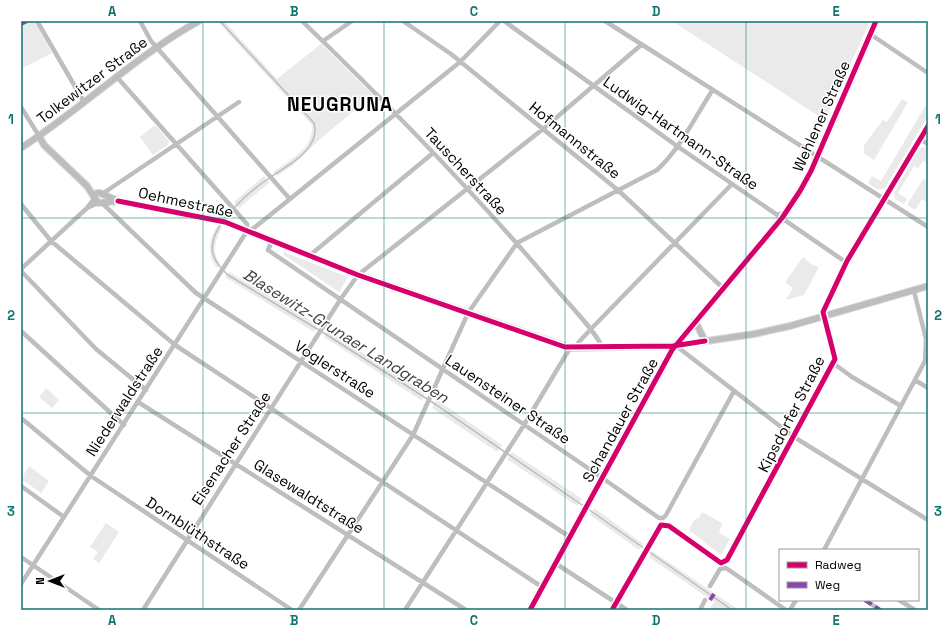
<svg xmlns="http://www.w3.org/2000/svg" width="949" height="631" viewBox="0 0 949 631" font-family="'Space Grotesk',sans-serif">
	<rect width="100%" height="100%" fill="#fff"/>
	<!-- green -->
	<path fill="#eaeaea" d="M30,21H34L52,53L21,69V26Z
		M217,21H224L277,79L321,44L373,95L320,139L292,166L277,176L273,172C290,160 314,148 312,125Z
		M672,21H870L825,120Z
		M902,99L908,102L874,160L864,153V145L883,120L887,122Z
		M927,103L928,116L885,188L878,190L868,183L872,176L881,181Z
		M155,125L169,141L168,145L153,155L140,137Z
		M926,146L928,147V164L923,161L918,169L914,166L898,193L907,199L904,204L895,199L894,193L919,149Z
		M264,176L270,182L239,208L234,202Z
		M923,179L928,180V203L922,199L915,210L907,205Z
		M217,226L222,227C216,239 211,252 220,264L217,268C206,255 209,240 217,226Z
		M284,252L348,277L339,292L283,254Z
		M803,257L811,264L819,267L804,295L786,300L793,288L785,282Z
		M229,272L318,325L314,332L225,277Z
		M328,330L425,393L422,401L324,337Z
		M46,388L59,400L52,408L39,397Z
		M436,399L502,445L497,452L432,408Z
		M512,452L582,499L577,506L507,459Z
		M29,466L49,481L41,493L21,479Z
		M594,508L643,544L639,550L590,515Z
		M702,512L722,523L719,533L730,539L721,555L689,530L694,520L699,518Z
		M106,523L119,532L99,563L93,559L98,552L90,547Z
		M652,551L739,610H709L714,602L649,557Z"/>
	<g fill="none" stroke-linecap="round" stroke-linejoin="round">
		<!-- stream -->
		<path stroke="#bcbcbc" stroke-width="1.5" d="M220,21L314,123C316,130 315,137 311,144C302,159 282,169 268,179C256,187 244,197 235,207
			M224,219L232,210
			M221,224C207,245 210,259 228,275L327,335L435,404L585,507
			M588,509L732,610"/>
		<defs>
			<path id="major" d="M39,136L44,145L87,186L94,197
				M21,148C83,108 135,56 199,21
				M118,201L100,193H97L94,197L98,203L118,201L225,222L358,275L570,348L673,346L754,334L790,326L928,286
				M695,321L705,341
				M530,610L672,350L782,218L800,191L811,171L876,21"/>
		</defs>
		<!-- major casing -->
		<use href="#major" stroke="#dbdbdb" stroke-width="8"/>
		<!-- minor -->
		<path stroke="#bebebe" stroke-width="4.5" d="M37,21L84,102
			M140,21L151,41L289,198
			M302,21C389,105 473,191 551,283C563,298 596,331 602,347
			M403,21L451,54L619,191L723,288
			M504,21L677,146L847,263
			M605,21L928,227
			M870,34L928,73
			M323,41L352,21
			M116,76L247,224V231
			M21,107L39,136
			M920,139L928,144
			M102,194L239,102
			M102,203L196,293L570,537
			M21,204L51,241L175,345L542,587
			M87,208L98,203
			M247,231L254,228L460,62L500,21
			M272,241L268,250L601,477L659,518H663L666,515L734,391
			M309,256L433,153
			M21,269L87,208L94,199
			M21,271L96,349L146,390
			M21,331L124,425
			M675,345L794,437L928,520
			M577,348L578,343L590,330L732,184
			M833,363L852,377L901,406
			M915,380L928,388
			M138,402L466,610
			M21,418L91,476L292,610
			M21,486L64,517
			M824,550L925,361L926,339L914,291
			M21,557L99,610
			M555,563L627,610
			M21,584L247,231
			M710,586L720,569L726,568L786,610
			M625,587L659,528L663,524L669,526L719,562L724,563L727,560L835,359L823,312L847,261L928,126
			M865,600L880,610
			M899,600L915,610
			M143,610L340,300L358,275L543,129L641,45
			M299,610L413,435L468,313L517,243L657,170C680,149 695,117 712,91
			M405,610L524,425L570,348
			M612,610L624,589
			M700,610L705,600
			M790,610L796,600"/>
		<!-- major -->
		<use href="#major" stroke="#bdbdbd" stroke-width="6"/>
		<!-- tram -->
		<path stroke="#bdbdbd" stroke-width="1" d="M502,21L676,147L767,209L775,213L787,211
			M21,149C84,111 135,56 201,21
			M529,610L673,346L781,217L801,189L874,21"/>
		<!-- quiet -->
		<path stroke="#8e44ad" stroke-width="4" stroke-dasharray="8 4" stroke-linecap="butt" d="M21,24L27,21
			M710,600L714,594
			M865,600L880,610"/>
		<defs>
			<path id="cycleway" d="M118,201L225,222L358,275L565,347L673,346L705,341
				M530,610L672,350L782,218L800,191L811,171L876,21
				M612,610L661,525L669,526L721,563L727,560L835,359L823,312L847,261L928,126"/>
		</defs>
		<!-- cycleway casing -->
		<use href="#cycleway" stroke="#fff" stroke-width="8"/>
		<!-- cycleway -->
		<use href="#cycleway" stroke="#d6006c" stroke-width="5"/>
	</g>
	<!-- grid -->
	<path fill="none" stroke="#0f766e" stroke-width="1" stroke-opacity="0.55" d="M203,21V610M384,21V610M565,21V610M746,21V610M21,218H928M21,413H928"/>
	<g text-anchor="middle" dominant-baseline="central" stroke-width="3" stroke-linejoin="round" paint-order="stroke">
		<!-- street labels -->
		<g font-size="15" fill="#000" stroke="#fff">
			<text transform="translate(92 80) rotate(-37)">Tolkewitzer Straße</text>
			<text transform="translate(821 116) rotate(-66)">Wehlener Straße</text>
			<text transform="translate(681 133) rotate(35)">Ludwig-Hartmann-Straße</text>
			<text transform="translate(575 140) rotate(39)">Hofmannstraße</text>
			<text transform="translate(466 171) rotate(47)">Tauscherstraße</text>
			<text transform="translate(186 202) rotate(12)">Oehmestraße</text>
			<text transform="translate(335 369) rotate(33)">Voglerstraße</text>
			<text transform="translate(508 399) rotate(34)">Lauensteiner Straße</text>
			<text transform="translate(124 401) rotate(-57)">Niederwaldstraße</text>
			<text transform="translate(791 414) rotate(-63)">Kipsdorfer Straße</text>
			<text transform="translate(620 420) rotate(-61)">Schandauer Straße</text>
			<text transform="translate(231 448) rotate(-57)">Eisenacher Straße</text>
			<text transform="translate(309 496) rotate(32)">Glasewaldtstraße</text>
			<text transform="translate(198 533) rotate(33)">Dornblüthstraße</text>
		</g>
		<!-- water labels -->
		<g font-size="16" font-style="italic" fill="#414141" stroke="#fff">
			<text transform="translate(346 336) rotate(32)">Blasewitz‐Grunaer Landgraben</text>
		</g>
		<!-- district labels -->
		<g font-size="19" font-weight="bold" letter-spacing="1" fill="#000" stroke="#fff">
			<text x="340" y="104">NEUGRUNA</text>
		</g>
	</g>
	<!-- border -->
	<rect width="949" height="631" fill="none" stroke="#ffffff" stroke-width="44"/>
	<!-- legend -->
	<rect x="779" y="549" width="140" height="52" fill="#ffffff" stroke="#999999"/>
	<rect x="787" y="562" width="20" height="6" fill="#d6006c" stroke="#999999"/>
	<text x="815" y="569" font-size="12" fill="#000000">Radweg</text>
	<rect x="787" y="582" width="20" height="6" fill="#8e44ad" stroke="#999999"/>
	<text x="815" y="589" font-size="12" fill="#000000">Weg</text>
	<!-- north arrow -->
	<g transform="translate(50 581) rotate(270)" stroke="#ffffff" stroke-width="3" paint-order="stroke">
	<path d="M0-3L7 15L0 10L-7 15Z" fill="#000000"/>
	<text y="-6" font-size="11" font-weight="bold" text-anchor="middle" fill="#000000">N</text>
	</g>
	<rect x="22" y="22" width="905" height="587" fill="none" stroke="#0f766e" stroke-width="1.5"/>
	<g font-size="13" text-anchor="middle" font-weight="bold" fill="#0f766e">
		<text x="112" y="16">A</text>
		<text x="294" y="16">B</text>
		<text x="474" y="16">C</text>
		<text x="656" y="16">D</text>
		<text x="836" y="16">E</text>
		<text x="11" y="124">1</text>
		<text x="938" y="124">1</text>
		<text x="11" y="320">2</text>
		<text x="938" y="320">2</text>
		<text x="11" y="516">3</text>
		<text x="938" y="516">3</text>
		<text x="112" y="625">A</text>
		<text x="294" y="625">B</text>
		<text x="474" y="625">C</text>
		<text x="656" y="625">D</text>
		<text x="836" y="625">E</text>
	</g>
</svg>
